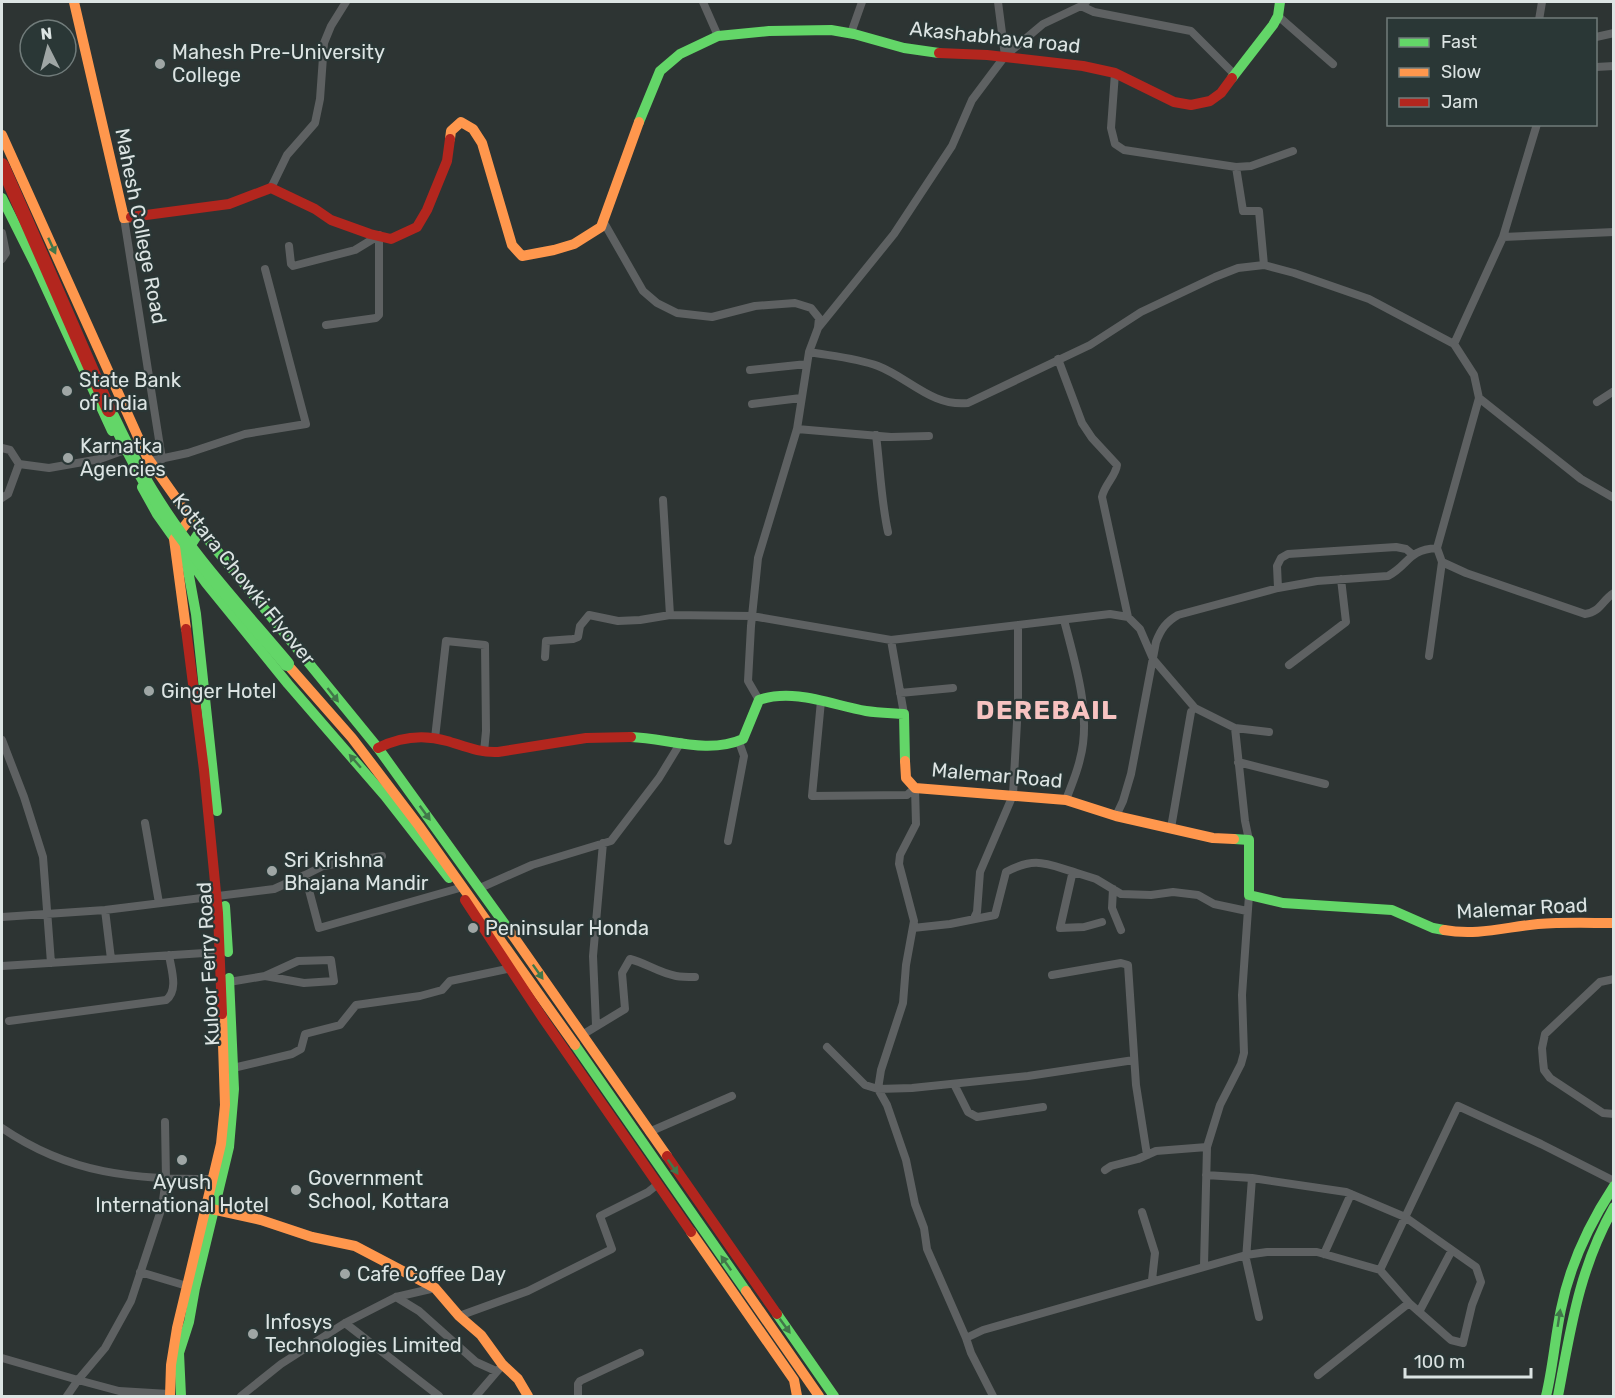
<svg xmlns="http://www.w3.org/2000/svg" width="1615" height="1398" viewBox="0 0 1615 1398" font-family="Rubik,sans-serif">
	<rect width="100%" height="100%" fill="#2d3433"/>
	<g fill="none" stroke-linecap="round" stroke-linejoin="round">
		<!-- street -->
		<path stroke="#5e6162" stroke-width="8" d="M703,2L718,36
			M998,2L1005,56
			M1081,6L1094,12L1191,31L1234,74
			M1278,16L1333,64
			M1539,20L1542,2
			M851,33L862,2
			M1596,37L1614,33
			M1596,67L1614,66
			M1115,73L1111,128L1115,144L1124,150L1236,167L1251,166L1293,151
			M1236,167L1243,211H1259L1264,265
			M271,188L287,155L315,123L320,99L324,43L331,26L346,2
			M124,218L162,459
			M603,221L643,291L657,303L677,313L712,317L755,306L795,303L811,308L819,318L818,328L809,352L797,429L758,558L751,626L748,681L759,700
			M2,233L6,253L2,259
			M1503,237L1537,124
			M289,246L291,264L293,266L355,250L378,236
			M326,325L376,318L379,315V235
			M818,328L894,234L952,146L972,100L1005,56L1043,24L1081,6L1086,2
			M1454,344L1503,237L1614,232
			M809,352C832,356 857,358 878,366C909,378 932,407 968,403L1090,345L1141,312L1215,277L1238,268L1264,265L1294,273L1369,299L1454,344L1474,375L1479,398L1437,548C1407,550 1410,564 1388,576L1317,581L1278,588L1178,615C1166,622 1161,629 1156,642L1131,774L1123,801L1116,816
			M1058,359L1082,423L1092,438L1117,465C1116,476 1104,485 1102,497L1128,617
			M750,370L807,364
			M1479,398L1581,479L1614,498
			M1597,402L1614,391
			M752,404L801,398
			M797,429L891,437L929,436
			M876,435C880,467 881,500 888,532
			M2,448L10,450L19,464L8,494L2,498
			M150,461L188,453L245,434L306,424L265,269
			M19,464L49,468L100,459L122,451
			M663,500L670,615
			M1437,548L1442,562L1466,573L1585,614C1601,612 1602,600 1614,593
			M1278,588L1277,566L1281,558L1288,554L1396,547L1406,549L1412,554
			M1064,620C1075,663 1092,715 1080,759C1077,773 1071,786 1066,800
			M1429,656L1442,562
			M545,657L546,641L573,639L578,637L580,626L589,615L618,621L640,620L670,615L752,616L891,640
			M1289,665L1346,622L1341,579
			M900,693L953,688
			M821,701L812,796L907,795L915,788
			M904,714L891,640L1110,614L1128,617L1140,629L1153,659L1195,708L1235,728L1269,732
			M1235,728L1245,821L1249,840
			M435,738L446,641L485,645L486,731L484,752
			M2,740L24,797L43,857L51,963
			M1238,762L1325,784
			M915,788L916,824L900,855L899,864L914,921L906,965L903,1003L881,1070L878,1089L887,1105L906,1160L915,1204L924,1228L927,1249L966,1338
			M145,823L159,903
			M1171,828L1191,712
			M728,841L744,756L739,742
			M305,875L323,866L382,856
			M480,888L532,865L611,841L659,778L681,742
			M1113,889L1112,908L1121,930
			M105,910L111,959
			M975,916L977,912L980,872L1013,795L1018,704V625
			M2,917L105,910L274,889L305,875L319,928L463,887
			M1102,922L1084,927L1060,928L1072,875L1077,873L1096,879L1121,894L1151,895L1173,892L1198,895L1214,904L1247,911
			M913,928L950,924L995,915L1006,872C1036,856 1046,864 1077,873
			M2,966L220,952
			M1052,975L1121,963L1128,965L1136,1085L1147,1155
			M1614,979L1600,982L1545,1034L1542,1048L1543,1061L1544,1070L1550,1078L1603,1113L1614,1114
			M229,982L265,976L298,961L331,960L334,981L304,983L265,976
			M9,1021L166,1000C179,990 171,969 169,955
			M596,1025L593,956L603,843
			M582,1035L625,1009L622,973L630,959C646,963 659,973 676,976C682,977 689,977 695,977
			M827,1047L865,1085L878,1089L912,1088L1028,1076L1134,1060
			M233,1068L292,1054L301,1049L305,1034L340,1025L356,1005L420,996L442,990L450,981L512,968
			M954,1084L968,1112L977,1117L1043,1107
			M2,1128C71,1175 133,1179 215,1179
			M649,1132L732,1096
			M1105,1170L1111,1166L1138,1159L1156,1151L1207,1147
			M1206,1175L1252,1178
			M1142,1212L1155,1253L1152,1280
			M1324,1254L1351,1194
			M1204,1265L1207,1147L1220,1105L1241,1064L1244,1053L1242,995L1249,895
			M140,1272L187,1286
			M396,1297L419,1311L476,1362L496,1371
			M1419,1312L1452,1250
			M459,1316L528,1291L612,1249L600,1216L648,1192L658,1184
			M1259,1317L1246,1259L1252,1178L1346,1192L1405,1217L1476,1267L1481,1282L1472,1305L1463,1343L1451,1340L1409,1303
			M345,1323L439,1396
			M2,1358L78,1380L105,1348L131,1301L162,1207L166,1179L165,1122
			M1318,1375L1409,1303L1380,1270L1458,1106L1541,1144L1614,1181
			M67,1396L78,1380L119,1391L169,1394
			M241,1396L281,1364L345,1323L396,1297L435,1288
			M476,1396L500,1368
			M578,1396V1384L580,1381L640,1353
			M993,1396L971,1353L966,1338L983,1330L1246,1255L1267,1252H1317L1380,1270"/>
		<!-- fast -->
		<path stroke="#63d668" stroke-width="10" d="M1232,78L1273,25L1278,16L1280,2
			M639,122L660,71L680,54L718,36L769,31L831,30L854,34L904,48L939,53
			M2,198L36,266L112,431
			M142,487L157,514L206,583L288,684L385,796L449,878
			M188,515L378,748L509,930
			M200,531L185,554L196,614L217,811
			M631,737C667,738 707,755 743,739L759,700C794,688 832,705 866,711C879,713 891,713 904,714L905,761
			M1234,839L1249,840V895L1283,903L1392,910L1433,928L1444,930
			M225,906L228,952
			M575,1045L746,1291
			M777,1314L834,1396
			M181,1396L179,1353L189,1322L195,1288L229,1147L234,1089L229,978
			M1546,1396C1553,1367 1555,1338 1561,1309C1570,1264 1589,1224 1614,1186
			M1558,1396C1571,1327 1579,1269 1614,1207"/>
		<!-- slow -->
		<path stroke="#ff974d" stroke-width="10" d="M74,2L124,218L131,217
			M2,135L147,457L188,515
			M450,139L451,131L461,122L473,129L482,143L512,245L522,256L554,250L574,244L601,227L639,122
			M186,629L174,539L190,519
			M287,664L352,738L419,826L575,1045
			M905,761L906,778L915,788L1066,800L1116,816L1213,838L1234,839
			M509,930L667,1156
			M1444,930C1477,936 1506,927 1538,924C1563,922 1589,923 1614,923
			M207,1208L261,1220L312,1237L355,1246L435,1288L459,1316L481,1335L502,1364L518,1379L528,1396
			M691,1232L794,1380L797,1396
			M746,1291L819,1396
			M170,1396L171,1365L177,1328L221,1144L225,1105L222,1014"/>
		<!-- jam -->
		<path stroke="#b3261e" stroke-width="10" d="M939,53L987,55L1083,66L1115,73L1174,102L1191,105L1210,101L1221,93L1232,78
			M131,217L229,204L271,188L315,209L331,220L370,234L391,239L417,227L427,210L447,161L450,139
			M186,629L204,770L218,913L222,1014
			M378,748C400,737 423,734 447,741C464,746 480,753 498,752L586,738L631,737
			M465,900L544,1020L691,1232
			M667,1156L777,1314"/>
		<!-- fast-bridge -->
		<path stroke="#63d668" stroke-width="14" d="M109,410C122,437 135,465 151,491C189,554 240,608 287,664"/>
		<!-- jam-bridge -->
		<path stroke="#b3261e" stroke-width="14" d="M2,165L109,410"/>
	</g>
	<!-- one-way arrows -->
	<defs><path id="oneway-solid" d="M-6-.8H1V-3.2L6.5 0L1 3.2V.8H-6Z" transform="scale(1.5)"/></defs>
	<g fill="#41774a">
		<use href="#oneway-solid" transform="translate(52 246) rotate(65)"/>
		<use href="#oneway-solid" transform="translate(333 695) rotate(52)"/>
		<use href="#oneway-solid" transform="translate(355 761) rotate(-131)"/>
		<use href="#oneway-solid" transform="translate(425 813) rotate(54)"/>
		<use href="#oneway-solid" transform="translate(538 972) rotate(55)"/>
		<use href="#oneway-solid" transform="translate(673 1167) rotate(55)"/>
		<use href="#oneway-solid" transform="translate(726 1263) rotate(-125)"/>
		<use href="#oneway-solid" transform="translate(1559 1318) rotate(-81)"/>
		<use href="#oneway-solid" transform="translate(785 1326) rotate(54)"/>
	</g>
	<!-- markers -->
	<g fill="#9fa6a5" stroke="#2a3736" stroke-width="2">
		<circle cx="160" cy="64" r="6"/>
		<circle cx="67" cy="391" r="6"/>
		<circle cx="68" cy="458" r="6"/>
		<circle cx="149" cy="691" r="6"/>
		<circle cx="272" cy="871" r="6"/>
		<circle cx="473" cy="928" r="6"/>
		<circle cx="182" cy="1160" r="6"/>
		<circle cx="296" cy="1190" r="6"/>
		<circle cx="345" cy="1274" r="6"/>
		<circle cx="253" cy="1334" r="6"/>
	</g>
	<g text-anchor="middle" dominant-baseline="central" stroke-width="4.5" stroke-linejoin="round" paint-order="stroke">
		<!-- street labels -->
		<g font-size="20" fill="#dce4e3" stroke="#2a3736">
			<text transform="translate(995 37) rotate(6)">Akashabhava road</text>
			<text transform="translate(141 226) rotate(79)">Mahesh College Road</text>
			<text transform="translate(244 579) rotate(51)">Kottara Chowki Flyover</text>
			<text transform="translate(997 775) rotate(5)">Malemar Road</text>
			<text transform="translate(1522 908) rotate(-3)">Malemar Road</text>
			<text transform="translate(208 964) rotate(-93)">Kuloor Ferry Road</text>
		</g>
		<!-- poi labels -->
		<g font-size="20" fill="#dce4e3" stroke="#2a3736" text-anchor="start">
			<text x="172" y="52">Mahesh Pre-University<tspan x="172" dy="23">College</tspan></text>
			<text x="79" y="380">State Bank<tspan x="79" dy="23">of India</tspan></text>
			<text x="80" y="446">Karnatka<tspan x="80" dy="23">Agencies</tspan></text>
			<text x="161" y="691">Ginger Hotel</text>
			<text x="284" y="860">Sri Krishna<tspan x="284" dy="23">Bhajana Mandir</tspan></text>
			<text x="485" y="928">Peninsular Honda</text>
			<text x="308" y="1178">Government<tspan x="308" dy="23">School, Kottara</tspan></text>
			<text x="182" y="1182" text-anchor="middle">Ayush<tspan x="182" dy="23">International Hotel</tspan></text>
			<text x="357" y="1274">Cafe Coffee Day</text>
			<text x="265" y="1322">Infosys<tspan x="265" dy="23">Technologies Limited</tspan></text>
		</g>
		<!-- district labels -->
		<g font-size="26" font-weight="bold" letter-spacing="1.5" fill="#f7c3c1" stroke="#2a3736">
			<text x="1047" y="710">DEREBAIL</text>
		</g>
	</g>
	<!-- border -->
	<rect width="1615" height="1398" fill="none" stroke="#dce4e3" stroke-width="6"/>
	<!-- legend -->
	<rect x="1387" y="18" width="210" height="108" fill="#2a3736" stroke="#717c7b" stroke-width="1.5"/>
	<rect x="1399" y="38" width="30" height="9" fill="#63d668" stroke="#717c7b" stroke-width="1.5"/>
	<text x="1441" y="48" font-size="18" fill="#dce4e3">Fast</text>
	<rect x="1399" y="68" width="30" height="9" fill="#ff974d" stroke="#717c7b" stroke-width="1.5"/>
	<text x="1441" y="78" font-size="18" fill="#dce4e3">Slow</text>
	<rect x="1399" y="98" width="30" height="9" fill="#b3261e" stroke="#717c7b" stroke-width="1.5"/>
	<text x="1441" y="108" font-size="18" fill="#dce4e3">Jam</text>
	<!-- north arrow -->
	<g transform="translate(48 48) rotate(354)"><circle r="28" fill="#2a3736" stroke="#717c7b" stroke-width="1.5"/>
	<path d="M0-4.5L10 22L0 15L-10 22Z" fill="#9fa6a5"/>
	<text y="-9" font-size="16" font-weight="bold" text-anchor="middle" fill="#dce4e3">N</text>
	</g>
	<!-- scale -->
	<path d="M1405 1368v9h126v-9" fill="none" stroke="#dce4e3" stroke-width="3"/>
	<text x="1414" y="1368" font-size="18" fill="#dce4e3" stroke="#2a3736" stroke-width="4.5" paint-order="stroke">100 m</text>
</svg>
